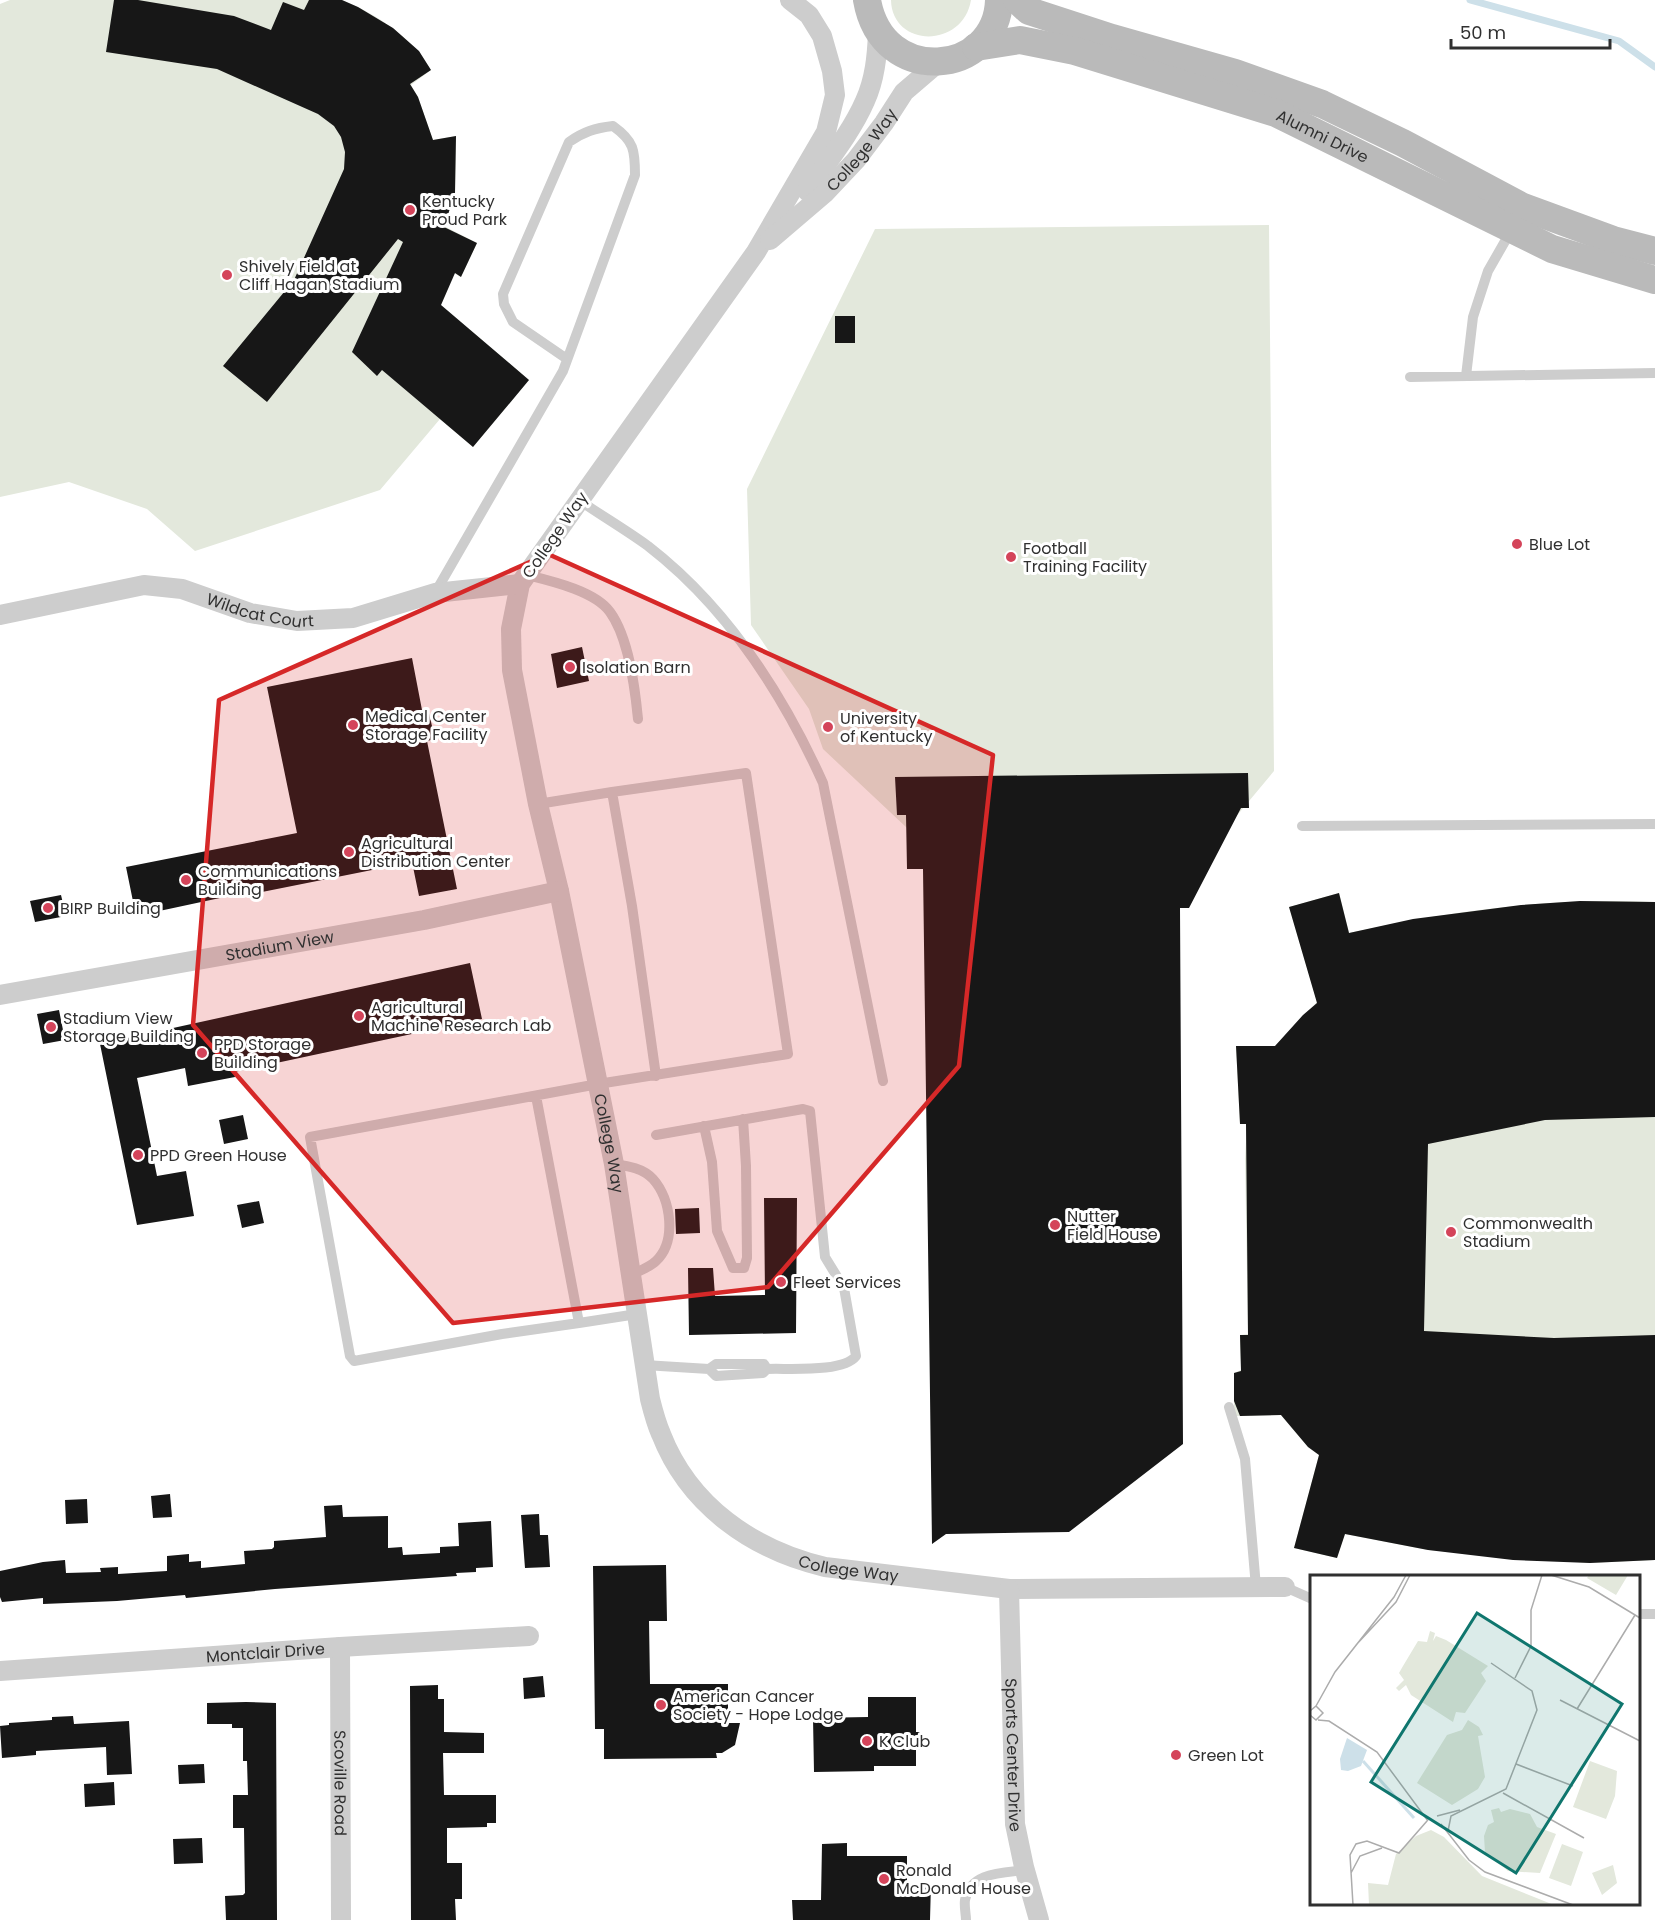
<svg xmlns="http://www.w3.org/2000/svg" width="1655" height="1920" viewBox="0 0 1655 1920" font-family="Poppins,sans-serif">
	<rect width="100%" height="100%" fill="#fff"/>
	<!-- green -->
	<path fill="#e3e8dc" d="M10,0H342C378,15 410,36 431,70L411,85L418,97L433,140L456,136L455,193L444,226L477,243L461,277L454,273L441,305L529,380L473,447L440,419L380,490L195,551L147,509L69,482L0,497V4Z
		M891,0H971C963,49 892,48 891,0Z
		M1269,225L1274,771L1179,885L923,843L823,749L809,709L751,625L747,489L875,229Z
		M1339,893L1349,933C1449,911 1552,897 1655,902V1560L1590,1563L1428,1550L1345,1534L1337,1558L1294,1548L1319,1455L1308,1447L1281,1415L1234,1416V1373L1241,1370L1240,1335L1248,1334L1245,1159L1247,1124H1240L1236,1046H1275L1317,1002L1289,907Z"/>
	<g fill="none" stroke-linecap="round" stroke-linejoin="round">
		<!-- stream -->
		<path stroke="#cde0e9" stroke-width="7" d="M1470,0L1619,41L1655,67"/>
	</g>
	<!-- building -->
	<path fill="#171717" d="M114,0H138L234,16L271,30L283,2L304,10L309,0H342L358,7L393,28L419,51L431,70L410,84L418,97L433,140L456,136L455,193L444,227L477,243L461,277L455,273L441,305L529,380L473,447L382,370L377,376L352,352L403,242L398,239L267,402L223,366L294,280L344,169L345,152L341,137L334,126L318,114L217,69L106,52Z
		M835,316H855V343H835Z
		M582,647L589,681L557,688L551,654Z
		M412,658L422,710L428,709L435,739L427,741L457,889L419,896L412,862L257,893V890L136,916L126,867L297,833L267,687Z
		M1248,773L1249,808H1241L1189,908H1180L1183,1444L1069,1532L946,1534L932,1544L923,869H907L906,815H897L895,777Z
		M1339,893L1349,933L1413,919L1521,905L1580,901L1655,902V1117L1545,1120L1428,1144L1424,1331L1554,1338L1655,1335V1560L1590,1563L1513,1560L1428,1550L1345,1534L1337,1558L1294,1548L1319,1455L1308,1447L1281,1415L1240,1416L1234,1401V1373L1241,1371L1240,1335H1248L1246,1124H1240L1236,1046H1275L1303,1015L1317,1003L1289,907Z
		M61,895L66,916L35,922L30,901Z
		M470,963L482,1019L234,1072L235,1077L188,1086L185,1068L137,1078L157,1176L186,1171L194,1216L137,1225L100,1044Z
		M59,1010L65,1040L43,1044L37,1014Z
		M243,1115L248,1139L224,1144L219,1120Z
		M764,1198H797L796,1333L689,1335L688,1268H713L715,1296L765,1295Z
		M259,1201L264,1223L242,1228L237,1205Z
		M699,1208L700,1233L676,1234L675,1209Z
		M170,1494L172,1517L153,1518L151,1496Z
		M87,1499L88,1523L66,1524L65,1500Z
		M342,1505L343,1517L388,1516V1548L402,1547L403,1555L440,1553V1547L459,1546L458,1523L491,1521L493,1567L476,1568V1572L456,1573L457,1576L275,1589L186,1598L185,1595L117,1601L43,1604V1598L2,1602L0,1597V1571L43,1562L65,1560L66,1573L101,1572L100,1568L118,1567V1574L167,1571V1556L189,1554V1562L201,1561V1568L245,1564L244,1551L272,1549L274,1547V1541L326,1537L324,1506Z
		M539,1514L540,1535H548L550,1567L525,1568L521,1515Z
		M666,1565L667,1621H649L650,1684H728V1723H740L735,1745L722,1753H716L717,1758L604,1759V1729H595L593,1566Z
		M543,1676L545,1697L524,1699L523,1678Z
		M438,1685V1699H444V1732L484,1733V1753H443L444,1795H496V1823H487V1827L447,1828V1863H462V1899H455L456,1920H411L410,1686Z
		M868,1697H916V1732H920V1750H916V1766H874V1771L814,1772L813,1718L868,1717Z
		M246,1702L276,1703L277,1920H226L225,1896L243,1895L245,1893L244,1828H233V1795H248L247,1761H243V1728H232V1724H207V1703Z
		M73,1716L74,1724L129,1721L132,1774L107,1775L106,1747L36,1751V1755L2,1758L0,1726L9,1725V1723L52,1720V1717Z
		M204,1764L205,1783L179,1784L178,1765Z
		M114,1782L115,1805L85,1807L84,1784Z
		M202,1838L203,1863L174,1864L173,1839Z
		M847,1843V1856H907V1883H931L930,1920H793L792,1900H821L822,1844Z"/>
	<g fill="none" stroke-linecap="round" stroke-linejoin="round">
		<!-- service -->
		<path stroke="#cdcdcd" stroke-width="10" d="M1466,376L1473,317L1488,271L1512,229
			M1410,377L1655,373
			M579,500C602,516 626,530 648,546C727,607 782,692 823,783L883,1081
			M527,575C551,581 595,591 610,612C629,638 635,688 638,719
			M435,593L563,371L635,175C635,150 634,141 613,126C595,128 583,132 569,142L503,294L504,304L513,322L567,359
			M538,804L612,792
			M1302,826L1655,824
			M536,1096L579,1323L637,1314
			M704,1126L712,1162L717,1231L733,1268H744L747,1258L746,1166L743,1119
			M614,1164C628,1166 643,1168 653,1179C671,1199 677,1241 656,1261C650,1267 639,1271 631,1275
			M579,1323L502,1334L354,1361L350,1356L310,1137L598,1084L788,1054L746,773L612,792L632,906L656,1076
			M644,1365L709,1369L716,1376L763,1373L767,1369C788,1368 843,1373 856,1356L844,1288L825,1257L810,1111L803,1109L656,1135
			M709,1369L716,1364H764L767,1369
			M1229,1407L1245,1459L1256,1587
			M1285,1587L1312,1599
			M1638,1614H1655
			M966,1920C966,1914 964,1906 965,1900C970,1872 1003,1873 1025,1870"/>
		<!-- minor -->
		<g stroke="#cdcdcd" stroke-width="20">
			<path id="s1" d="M790,0L809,15L822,36L832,71L835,95L826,132L756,252L520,584L511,629L512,670L538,804L559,891L614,1164L650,1399C653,1411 656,1423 661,1434C689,1506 753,1550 825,1567L1009,1589L1285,1587"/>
			<path d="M807,191C827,162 851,133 865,101C875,79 877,56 878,33"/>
			<path id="s2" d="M770,240L825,193L856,160L884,123L904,92L939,62"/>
			<path id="s3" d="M0,615L144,585L182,589L250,613L297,621L353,618L435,593L520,584"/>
			<path id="s4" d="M0,995L424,920L559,891"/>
			<path id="s5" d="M1009,1589L1015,1824L1024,1867L1039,1920"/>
			<path id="s6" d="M340,1647L341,1920"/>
			<path id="s7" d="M0,1671L340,1647L529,1636"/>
		</g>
		<!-- secondary -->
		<g stroke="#bababa" stroke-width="28">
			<path d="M867,0C882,88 997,76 999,0"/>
			<path d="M1017,0L1029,11L1112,38L1235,73L1322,104L1403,143L1523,207L1613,240L1655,251"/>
			<path id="s8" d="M976,47L1020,40L1075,51L1276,113L1552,249L1655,280"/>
		</g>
	</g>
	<!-- marked area -->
	<path fill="#d62828" fill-opacity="0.2" stroke="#d62828" stroke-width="4.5" stroke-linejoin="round" d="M548,554L993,755L959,1066L768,1287L453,1323L193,1025L219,700Z"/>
	<!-- markers -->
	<g fill="#d4445a" stroke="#fff" stroke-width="2">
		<circle cx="410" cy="210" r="6"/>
		<circle cx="227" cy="275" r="6"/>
		<circle cx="1517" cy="544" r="6"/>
		<circle cx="1011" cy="557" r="6"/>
		<circle cx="570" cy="667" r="6"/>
		<circle cx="353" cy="725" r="6"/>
		<circle cx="828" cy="727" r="6"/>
		<circle cx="349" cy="852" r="6"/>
		<circle cx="186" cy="880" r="6"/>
		<circle cx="48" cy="908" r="6"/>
		<circle cx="359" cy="1016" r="6"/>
		<circle cx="51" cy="1027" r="6"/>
		<circle cx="202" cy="1053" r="6"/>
		<circle cx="138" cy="1155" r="6"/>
		<circle cx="1055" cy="1225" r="6"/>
		<circle cx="1451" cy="1232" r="6"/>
		<circle cx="781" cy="1282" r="6"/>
		<circle cx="661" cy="1705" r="6"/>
		<circle cx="867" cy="1741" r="6"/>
		<circle cx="1176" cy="1755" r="6"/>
		<circle cx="884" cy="1879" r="6"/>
	</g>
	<g text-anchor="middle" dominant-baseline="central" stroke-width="6" stroke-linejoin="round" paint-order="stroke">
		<!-- street labels -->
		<g font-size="16" fill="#303030" stroke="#fff">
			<text stroke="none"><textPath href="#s8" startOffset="363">Alumni Drive</textPath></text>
			<text stroke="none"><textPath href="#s2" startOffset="129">College Way</textPath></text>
			<text transform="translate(555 535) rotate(-55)">College Way</text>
			<text stroke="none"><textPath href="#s3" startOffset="267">Wildcat Court</textPath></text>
			<text stroke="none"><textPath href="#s4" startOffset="284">Stadium View</textPath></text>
			<text stroke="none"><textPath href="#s1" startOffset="1264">College Way</textPath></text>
			<text stroke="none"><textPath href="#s1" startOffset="1803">College Way</textPath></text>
			<text stroke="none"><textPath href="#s7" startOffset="266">Montclair Drive</textPath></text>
			<text stroke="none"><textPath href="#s5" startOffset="166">Sports Center Drive</textPath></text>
			<text stroke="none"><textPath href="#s6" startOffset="136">Scoville Road</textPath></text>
		</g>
		<!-- poi labels -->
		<g font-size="16" fill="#303030" stroke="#fff" text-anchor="start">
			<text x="422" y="201">Kentucky<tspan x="422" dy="18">Proud Park</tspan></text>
			<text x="239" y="266">Shively Field at<tspan x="239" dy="18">Cliff Hagan Stadium</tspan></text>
			<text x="1529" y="544">Blue Lot</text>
			<text x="1023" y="548">Football<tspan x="1023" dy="18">Training Facility</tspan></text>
			<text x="582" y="667">Isolation Barn</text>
			<text x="365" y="716">Medical Center<tspan x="365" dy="18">Storage Facility</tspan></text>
			<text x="840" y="718">University<tspan x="840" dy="18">of Kentucky</tspan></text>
			<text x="361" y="843">Agricultural<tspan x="361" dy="18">Distribution Center</tspan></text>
			<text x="198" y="871">Communications<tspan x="198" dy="18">Building</tspan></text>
			<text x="60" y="908">BIRP Building</text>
			<text x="371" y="1007">Agricultural<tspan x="371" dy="18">Machine Research Lab</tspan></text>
			<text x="63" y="1018">Stadium View<tspan x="63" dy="18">Storage Building</tspan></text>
			<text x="214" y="1044">PPD Storage<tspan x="214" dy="18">Building</tspan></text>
			<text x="150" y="1155">PPD Green House</text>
			<text x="1067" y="1216">Nutter<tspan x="1067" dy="18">Field House</tspan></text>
			<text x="1463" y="1223">Commonwealth<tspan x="1463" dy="18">Stadium</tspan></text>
			<text x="793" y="1282">Fleet Services</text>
			<text x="673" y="1696">American Cancer<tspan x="673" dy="18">Society - Hope Lodge</tspan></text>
			<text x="879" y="1741">K Club</text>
			<text x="1188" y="1755">Green Lot</text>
			<text x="896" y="1870">Ronald<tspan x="896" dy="18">McDonald House</tspan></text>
		</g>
	</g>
	<!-- overview -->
	<g transform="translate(1310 1575)">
		<rect width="330" height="330" fill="#fff"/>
		<path d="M279,0H318L306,20L277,3ZM120,56L125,58L123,66L126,61L136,65L178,91L171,98L176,106L155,138L146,137L143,147L101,120L96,110L89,116L86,113L94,105L89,98L93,91L108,66L117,67ZM158,145L169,152L173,160L168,161L175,202L168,214L142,230L107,208L137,160L152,155ZM280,186L307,196L305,221L296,244L263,232ZM189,233L191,237L200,234L220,239L227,252L246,259L230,298L198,296L175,277L174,261L178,250L184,247L181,235ZM121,255L134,262L172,301L244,330H59L58,308L78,310L86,279L106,261ZM252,269L273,277L261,311L239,303ZM303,290L307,308L292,320L282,298Z" fill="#e3e8dc"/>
		<path d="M37,163L57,175L51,191L38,196L31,195L30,184Z" fill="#cde0e9"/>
		<path fill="none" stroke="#cde0e9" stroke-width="3" d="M53,186L104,243"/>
		<path fill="none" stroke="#acacac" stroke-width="1.5" d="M241,0L279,12L330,43M46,70L86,27L100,0M205,103L221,71V35L232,0M250,125L330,166M6,131L25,97L84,22L96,0M267,134L325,40M330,135V186M0,136L6,131L13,138L6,145L0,140M8,145L19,146L67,177L118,246M206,189L263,211M193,218L274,263M127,241L150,235M131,249L159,285L175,297L263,330M138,256L141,241L196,214L227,135L222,116L181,88M41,298L50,281L72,273M43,330L40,280L46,269L57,266L89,278L117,246"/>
		<path fill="#0f766e" fill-opacity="0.15" stroke="#0f766e" stroke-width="3" d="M167,38L312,129L206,298L61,207Z"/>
		<rect width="330" height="330" fill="none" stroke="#303030" stroke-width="3"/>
	</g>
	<!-- scale -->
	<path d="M1451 39v9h159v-9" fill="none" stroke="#303030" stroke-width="3"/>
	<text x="1460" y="39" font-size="18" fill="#303030" stroke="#ffffff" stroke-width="4.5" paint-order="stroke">50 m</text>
</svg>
